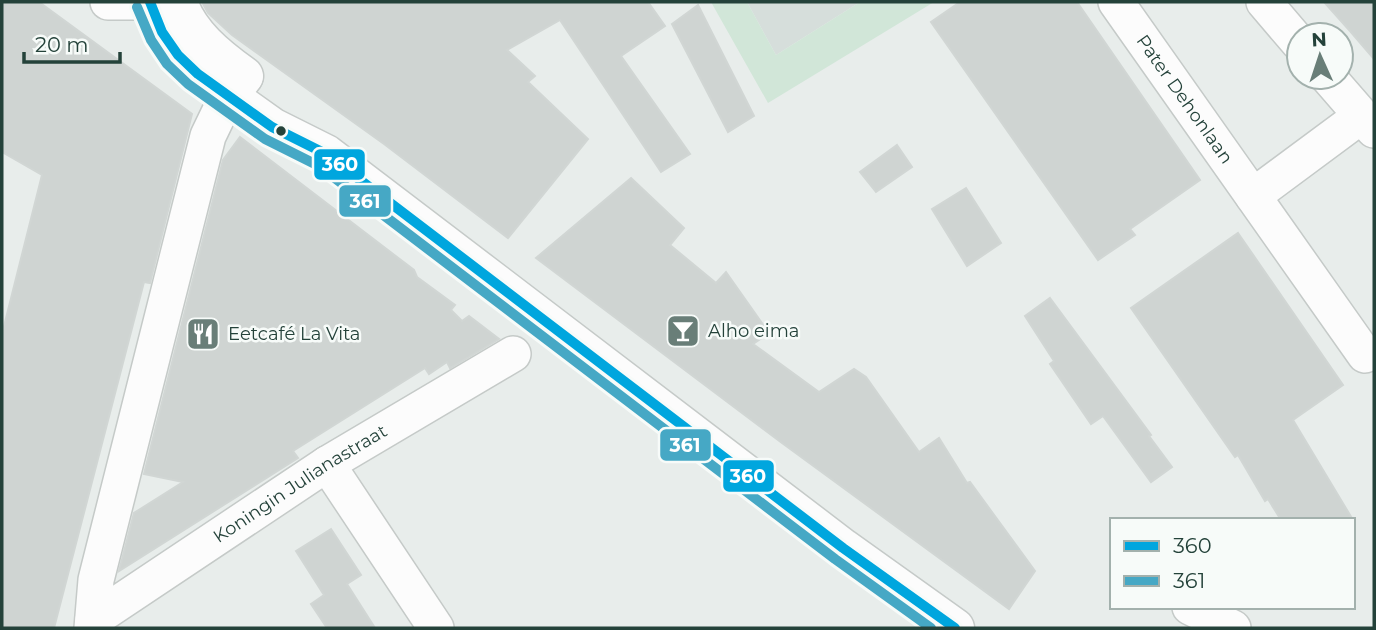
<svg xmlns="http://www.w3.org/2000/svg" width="1376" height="630" viewBox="0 0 1376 630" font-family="Montserrat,sans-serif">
	<rect width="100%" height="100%" fill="#e8edeb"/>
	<!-- built -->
	<path fill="#d6dedb" d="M747,2H860L776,55Z"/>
	<!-- green -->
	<path fill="#d1e6d8" d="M711,2H747L776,55L860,2H934L768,103Z"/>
	<!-- building -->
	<path fill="#cfd4d2" stroke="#d1d6d4" stroke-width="2" d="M2,2H39L192,114L150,283L144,282L54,628H2V334L42,175L2,152Z
		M202,2H648L665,26L621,56L690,154L661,172L560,20L507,50L535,76L528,82L588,139L508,238L384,144L232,35L208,13Z
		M960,2H1077L1200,180L1130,229L1135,235L1098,260L931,22Z
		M1324,2H1374V59L1350,31Z
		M698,5L754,116L728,132L672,24Z
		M240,137L414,270L417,277L455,305L451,310L462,321L469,316L499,339L450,368L447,362L429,374L425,368L293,451L298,458L119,571L134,513L183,482L144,474L223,160Z
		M897,145L912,167L876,192L860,172Z
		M631,178L684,228L670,245L716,283L726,272L769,333L753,344L819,392L854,369L866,377L919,452L939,438L967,483L970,482L1035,571L1009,609L782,443L536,258Z
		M966,188L1001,243L967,266L932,209Z
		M1238,233L1343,385L1293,420L1353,520H1281L1268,499L1265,501L1238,455L1235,457L1131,308Z
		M1050,298L1151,435L1149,436L1172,467L1151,482L1103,416L1091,424L1050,364L1054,361L1025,316Z
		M331,529L361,575L347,584L375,628H327L311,604L324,595L296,551Z"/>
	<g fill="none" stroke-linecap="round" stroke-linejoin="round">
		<defs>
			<g id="minor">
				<path d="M108,2H133"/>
				<path id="s1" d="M1116,2L1365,355"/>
				<path d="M1264,2L1299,43"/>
				<path d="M1328,77L1374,130"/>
				<path d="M1253,196L1361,116"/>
				<path d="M327,464L436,628"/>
				<path d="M1190,607L1233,628"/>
				<path id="s2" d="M93,620L327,464L513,354"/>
				<path d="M92,628L96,580L208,136L221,109L245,77"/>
			</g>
			<path id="tertiary" d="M150,2L162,32L178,55L198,74L272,127L326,154L843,548L955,628
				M178,2C189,34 216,56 244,76"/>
		</defs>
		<!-- minor casing -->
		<use href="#minor" stroke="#c5cac8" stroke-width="38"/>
		<!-- tertiary casing -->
		<use href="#tertiary" stroke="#c5cac8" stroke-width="41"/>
		<!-- minor -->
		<use href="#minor" stroke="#fcfcfc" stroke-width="35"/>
		<!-- tertiary -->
		<use href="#tertiary" stroke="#fcfcfc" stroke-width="38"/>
		<defs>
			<path id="bus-1" d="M150,2L162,32L178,55L198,74L272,127L326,154L843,548L955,628"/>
			<path id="bus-2" d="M137,7L151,40L167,64L188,84L265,139L319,166L835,559L931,628"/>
		</defs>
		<!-- bus-1 casing -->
		<use href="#bus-1" stroke="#f7fbf9" stroke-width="16"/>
		<!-- bus-2 casing -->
		<use href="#bus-2" stroke="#f7fbf9" stroke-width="16"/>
		<!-- bus-1 -->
		<use href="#bus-1" stroke="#00a6de" stroke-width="10"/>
		<!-- bus-2 -->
		<use href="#bus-2" stroke="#46a8c5" stroke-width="10"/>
	</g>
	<!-- icons -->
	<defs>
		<symbol id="bar-square" viewBox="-11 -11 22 22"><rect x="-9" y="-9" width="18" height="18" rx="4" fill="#697e78" stroke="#f7fbf9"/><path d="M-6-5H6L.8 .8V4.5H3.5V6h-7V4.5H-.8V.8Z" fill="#fff"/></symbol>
		<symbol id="restaurant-square" viewBox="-11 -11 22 22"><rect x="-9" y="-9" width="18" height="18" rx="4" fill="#697e78" stroke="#f7fbf9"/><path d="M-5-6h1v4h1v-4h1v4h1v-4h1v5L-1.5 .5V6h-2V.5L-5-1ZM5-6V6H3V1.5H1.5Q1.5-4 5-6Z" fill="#fff"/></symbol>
	</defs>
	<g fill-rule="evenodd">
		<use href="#bar-square" x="664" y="312" width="38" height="38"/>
		<use href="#restaurant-square" x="184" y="315" width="38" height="38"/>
	</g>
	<!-- markers -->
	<circle fill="#24423a" stroke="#f7fbf9" stroke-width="2.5" cx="281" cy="131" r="6"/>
	<g text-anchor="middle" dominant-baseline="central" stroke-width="5" stroke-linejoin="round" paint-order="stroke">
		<!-- street labels -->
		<g font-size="18" fill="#24423a" stroke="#f7fbf9">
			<text stroke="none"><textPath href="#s1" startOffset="119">Pater Dehonlaan</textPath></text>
			<text stroke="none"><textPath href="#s2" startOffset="248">Koningin Julianastraat</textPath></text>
		</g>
		<!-- poi labels -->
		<g font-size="18" fill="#24423a" stroke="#f7fbf9" text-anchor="start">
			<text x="708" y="331">Alho eima</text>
			<text x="228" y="334">Eetcafé La Vita</text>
		</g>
	</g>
	<g stroke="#f7fbf9" stroke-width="2.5">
		<rect x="313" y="148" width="53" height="33" rx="7" fill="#00a6de"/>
		<rect x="338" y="184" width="54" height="34" rx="7" fill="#46a8c5"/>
		<rect x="659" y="428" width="53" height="34" rx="7" fill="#46a8c5"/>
		<rect x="722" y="459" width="53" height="34" rx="7" fill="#00a6de"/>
	</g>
	<g font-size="19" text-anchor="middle" font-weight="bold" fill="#fff">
		<text x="340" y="171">360</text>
		<text x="365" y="208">361</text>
		<text x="685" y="452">361</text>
		<text x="748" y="483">360</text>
	</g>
	<!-- border -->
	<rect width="1376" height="630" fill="none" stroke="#24423a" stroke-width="7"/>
	<!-- legend -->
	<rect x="1110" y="518" width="245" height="91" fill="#f7fbf9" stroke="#a3b1ad" stroke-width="2"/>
	<rect x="1124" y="541" width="35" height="10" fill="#00a6de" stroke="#a3b1ad" stroke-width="2"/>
	<text x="1173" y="553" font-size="21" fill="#24423a">360</text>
	<rect x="1124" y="576" width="35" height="10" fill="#46a8c5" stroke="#a3b1ad" stroke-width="2"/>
	<text x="1173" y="588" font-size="21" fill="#24423a">361</text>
	<!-- north arrow -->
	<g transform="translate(1320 56) rotate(357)"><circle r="33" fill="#f7fbf9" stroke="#a3b1ad" stroke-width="2"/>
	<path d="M0-5L12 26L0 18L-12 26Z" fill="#697e78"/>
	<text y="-10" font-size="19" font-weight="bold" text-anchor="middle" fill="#24423a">N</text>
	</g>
	<!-- scale -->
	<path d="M24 52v10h96v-10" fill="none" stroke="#24423a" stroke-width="3.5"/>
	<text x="35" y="52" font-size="21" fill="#24423a" stroke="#f7fbf9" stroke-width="5" paint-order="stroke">20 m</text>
</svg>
